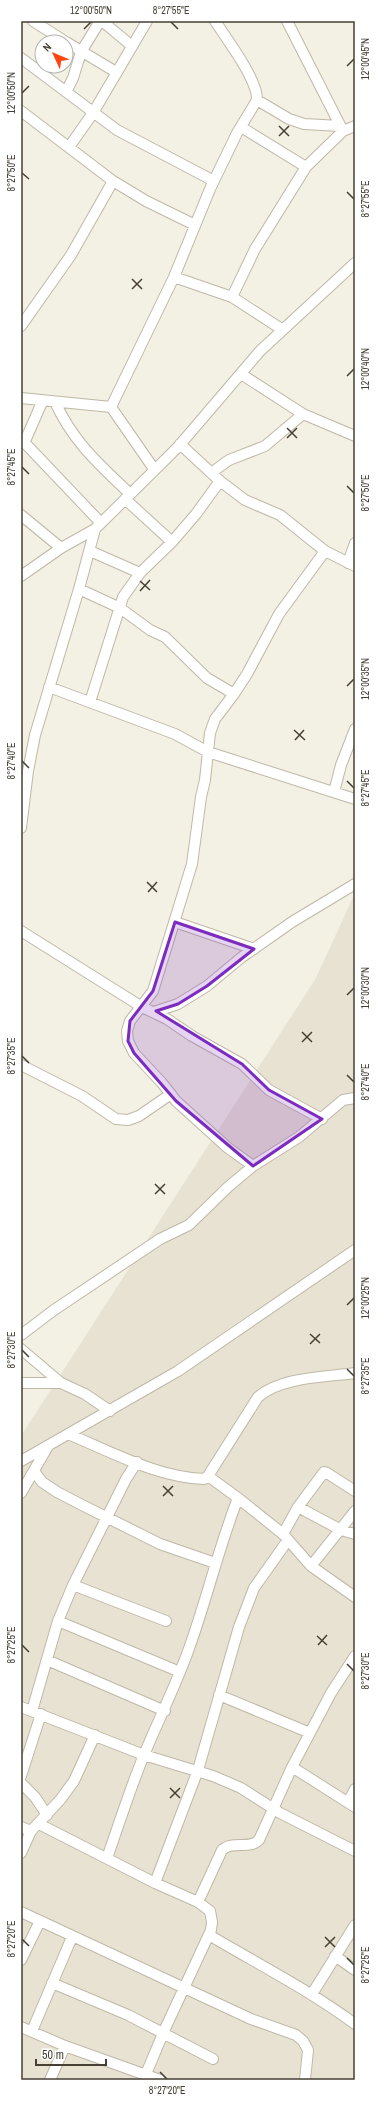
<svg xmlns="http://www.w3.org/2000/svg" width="376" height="2101" viewBox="0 0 376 2101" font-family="'Archivo Narrow',sans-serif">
	<rect width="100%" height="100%" fill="#f3f0e4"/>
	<!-- residential -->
	<path fill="#e7e2d2" d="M355,893V2080H21V1436L316,978Z"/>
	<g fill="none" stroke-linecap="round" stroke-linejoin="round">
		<defs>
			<path id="street" d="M33,21L66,42
				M102,21L132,46
				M287,21L343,131
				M66,42L116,72
				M21,58L117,130L214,181
				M66,92L73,78L81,52L100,21
				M257,100L289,119L304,124L340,126
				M21,111L113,181L146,201L195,225
				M241,127L306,167
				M69,147L93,113L147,21
				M174,277L232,297L283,330
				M232,297L255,249L306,167L343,131L355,126
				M21,326L71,255L113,181
				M241,374L303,414L355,436
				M21,398L111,407
				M55,402C74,443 98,463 130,494
				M111,407L174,277L210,189L237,133L257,100C258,80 226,38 215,21
				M111,407L154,469
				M21,439L101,523
				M25,441L43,400
				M180,444L220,481L245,500L280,515L325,551L355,566
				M211,473L229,460L265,446L303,414
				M125,499L172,542
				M21,515L61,548
				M90,551L140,573
				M348,563L355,543
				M21,576L61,548L95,529
				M79,589L120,608L150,630L165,637L207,678L234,694
				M49,687L175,734L208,752L355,799
				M90,702L123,597L140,573L172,542L196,514L220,481
				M334,792L341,765L355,729
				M21,828L28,771L35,735L79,589L95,529L178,447L260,351L355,263
				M175,922L254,949
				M21,931L142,1007L167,1019L192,1036L242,1064L269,1090L322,1119
				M154,1012L178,1004L207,986L242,957L292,922L355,884
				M21,1065L82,1096L116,1119L128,1120L139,1116L171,1094
				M253,1166L228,1148L176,1101L162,1083L134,1053L128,1041L127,1031L130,1021L153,991L192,864L201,797L205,780L210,733L215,719L234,694L247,674L279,614L325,551
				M21,1335L54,1310L160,1239L189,1225L228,1187L253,1166L299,1137L343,1100L355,1098
				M21,1349L61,1383L85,1394L110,1411
				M21,1383H61
				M68,1434C112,1452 156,1477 204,1479L208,1476L258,1397C280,1377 326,1377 355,1373
				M21,1461L178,1371L355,1250
				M34,1471L42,1482L57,1492L82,1505L160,1544L215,1563
				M21,1493L48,1446
				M238,1498L283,1534L311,1566
				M298,1507L341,1530L355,1534
				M355,1511L311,1566L355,1597
				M283,1534L298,1507L324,1472L327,1473L355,1491
				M73,1585L166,1621
				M58,1621L180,1672
				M47,1660L165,1711
				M219,1695L310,1733
				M21,1707L144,1755L213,1776L241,1788L280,1813L355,1851
				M32,1711L58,1621L73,1585L126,1479L137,1462
				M292,1767L355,1807
				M21,1776L41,1714
				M21,1783L35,1797L47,1815
				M348,1802L355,1789
				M39,1824L155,1883L198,1902L210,1911L212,1922L211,1930L164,2031L146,2074
				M21,1827L31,1831
				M21,1853L31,1831L60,1800L74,1781L95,1735
				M107,1858C119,1824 130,1789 144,1755C158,1721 174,1689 187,1654C206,1603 218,1549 238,1498L208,1476
				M155,1883L198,1770L239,1627L254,1588L288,1540
				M198,1902L222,1850C233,1840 249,1850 259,1840L292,1767L331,1693L355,1656
				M21,1912L251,2019L296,2035L303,2041L308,2050L305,2080
				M209,1935C258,1964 309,1990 355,2024
				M335,1956L355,1970
				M21,1960L40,1921
				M52,1983L128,2015L213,2059
				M312,1994L355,1925
				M21,2027L65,2046L160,2080
				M32,2031L72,1937
				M50,2080L65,2046"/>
		</defs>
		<!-- street casing -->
		<use href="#street" stroke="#bfb8a6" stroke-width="12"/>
		<!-- street -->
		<use href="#street" stroke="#fff" stroke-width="10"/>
	</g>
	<!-- marked area -->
	<path fill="#7b2cbf" fill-opacity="0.2" stroke="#7b2cbf" stroke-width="3" stroke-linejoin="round" d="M175,922L254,949L207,986L178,1004L156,1011L242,1064L269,1090L322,1119L253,1166L176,1101L134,1053L128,1041L130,1021L153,991Z"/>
	<!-- ticks -->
	<path fill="none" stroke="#464034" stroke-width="1.5" d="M171,22L178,29M84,29L91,22M347,66L354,59M22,93L29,86M279,126L289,136M279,136L289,126M22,173L29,179M347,192L354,199M132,279L142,289M132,289L142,279M347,376L354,369M287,428L297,438M287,438L297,428M22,467L29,474M347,486L354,493M140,581L150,590M140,591L150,580M347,686L354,679M294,730L305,740M295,740L304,730M22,761L29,768M347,781L354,788M147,882L157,892M148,892L157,882M347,995L354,988M302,1032L312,1042M302,1042L312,1032M22,1056L29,1063M347,1075L354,1082M155,1184L165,1194M155,1194L165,1184M347,1305L354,1298M310,1334L320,1343M310,1344L320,1334M22,1350L29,1357M347,1369L354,1376M163,1486L173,1496M163,1496L173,1486M317,1636L327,1645M22,1645L29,1652M318,1645L327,1635M347,1664L354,1671M170,1788L180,1798M170,1798L180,1788M325,1937L335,1947M22,1939L29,1946M325,1947L335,1937M347,1958L354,1965M160,2072L167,2079"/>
	<!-- border -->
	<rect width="376" height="2101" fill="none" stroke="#ffffff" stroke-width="44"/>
	<!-- north arrow -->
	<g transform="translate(54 54) rotate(314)"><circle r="19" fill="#ffffff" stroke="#b5b3ae"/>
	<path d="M0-3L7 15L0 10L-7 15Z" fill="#ff450f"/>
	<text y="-6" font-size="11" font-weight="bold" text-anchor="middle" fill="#464034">N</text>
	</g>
	<!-- scale -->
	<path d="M36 2059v6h70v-6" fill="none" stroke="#464034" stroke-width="2"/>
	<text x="42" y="2059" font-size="12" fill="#464034" stroke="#ffffff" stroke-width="3" paint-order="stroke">50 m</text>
	<rect x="22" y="22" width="332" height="2057" fill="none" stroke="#464034" stroke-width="1.5"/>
	<g font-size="10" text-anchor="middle" fill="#464034">
		<text x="91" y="14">12°00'50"N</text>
		<text x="171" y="14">8°27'55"E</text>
		<text transform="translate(365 59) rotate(-90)" y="4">12°00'45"N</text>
		<text transform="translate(11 93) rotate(-90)" y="4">12°00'50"N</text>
		<text transform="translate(11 173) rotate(-90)" y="4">8°27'50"E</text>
		<text transform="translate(365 199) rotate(-90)" y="4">8°27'55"E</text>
		<text transform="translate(365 369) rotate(-90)" y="4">12°00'40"N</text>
		<text transform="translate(11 467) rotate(-90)" y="4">8°27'45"E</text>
		<text transform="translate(365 493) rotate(-90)" y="4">8°27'50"E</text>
		<text transform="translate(365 679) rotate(-90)" y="4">12°00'35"N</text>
		<text transform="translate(11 761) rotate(-90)" y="4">8°27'40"E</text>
		<text transform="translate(365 788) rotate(-90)" y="4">8°27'45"E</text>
		<text transform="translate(365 988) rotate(-90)" y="4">12°00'30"N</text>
		<text transform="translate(11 1056) rotate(-90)" y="4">8°27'35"E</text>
		<text transform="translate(365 1082) rotate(-90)" y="4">8°27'40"E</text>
		<text transform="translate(365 1298) rotate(-90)" y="4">12°00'25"N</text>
		<text transform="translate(11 1350) rotate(-90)" y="4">8°27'30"E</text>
		<text transform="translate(365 1376) rotate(-90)" y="4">8°27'35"E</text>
		<text transform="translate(11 1645) rotate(-90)" y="4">8°27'25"E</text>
		<text transform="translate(365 1671) rotate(-90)" y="4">8°27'30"E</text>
		<text transform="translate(11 1939) rotate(-90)" y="4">8°27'20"E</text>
		<text transform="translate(365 1965) rotate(-90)" y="4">8°27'25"E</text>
		<text x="167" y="2094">8°27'20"E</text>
	</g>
</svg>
